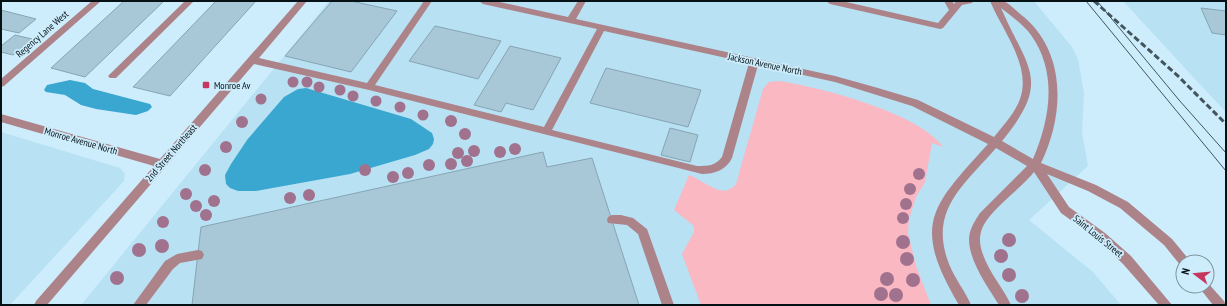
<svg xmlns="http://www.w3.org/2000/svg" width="1227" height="306" viewBox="0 0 1227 306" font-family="'PT Sans Narrow',sans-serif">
	<rect width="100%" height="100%" fill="#cdedfc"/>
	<!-- built -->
	<path fill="#b8e1f3" d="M329,1H1034L1072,47L1078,59L1084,93L1082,133L1088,166L1029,220L1093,272L1121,305H81Z
		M1123,1H1226V112L1207,92Z
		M1,132L120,168L125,174L124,181L10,305H1Z"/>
	<!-- green -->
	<path fill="#f9b8c2" d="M779,81C819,87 920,113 943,147L932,143L925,182L916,197L909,219L908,233L916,266L931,305H701L682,254L694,232V226L674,210L689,175C704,180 722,201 736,184L763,89L769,82Z"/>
	<!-- water -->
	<path fill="#39a7d0" d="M70,80L85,83L93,89L150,104L152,107L148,111L136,115L96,109L81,105L65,95L46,92L44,90L47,85Z
		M306,88L411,119L432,133L434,139L433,144L429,149L415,155L350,174L256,191H238L230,188L226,184L225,175L231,164L247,140L284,97L298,89Z"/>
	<!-- building -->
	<path fill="#a9c8d7" stroke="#86a5b3" d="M124,1H164L85,77L51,68Z
		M216,1H256L170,96L133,87Z
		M332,1H351L397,11L351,72L285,56Z
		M1201,8L1226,11V35L1212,33Z
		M1,10L36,19L19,33L1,29Z
		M435,26L501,41L478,79L409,61Z
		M15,35L32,39L13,55L1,52V46Z
		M510,46L561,58L533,110L506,103L501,112L474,105Z
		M606,68L701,90L688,127L590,103Z
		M670,128L698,135L690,162L661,155Z
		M543,152L547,167L592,158L639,305H192L201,227Z"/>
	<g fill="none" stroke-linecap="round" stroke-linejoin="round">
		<!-- minor -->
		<path fill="#ac8389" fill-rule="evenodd" d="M92,1H101L4,86L1,87V79Z
			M185,1H194L116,78H110L108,76L110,74Z
			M298,1H307L259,58L367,83L424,1H432L375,85L544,127L597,29L483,4L479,1H495L568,17L578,1H586L576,19L835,76L878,88L918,100L994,137C1003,126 1015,113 1020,99C1032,66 1002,30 990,1C994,1 998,0 1002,1C1009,2 1018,13 1024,17C1067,54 1064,116 1041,163L1096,185L1128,202L1172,239L1191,262H1183V266H1181L1164,245L1120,208L1088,191L1047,174L1069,207L1105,233L1131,256L1172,305H1159L1123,264L1097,239L1061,213L1034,172C1021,189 986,212 981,232C978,242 982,253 986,262C993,277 1004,290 1011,305H999C988,287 964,255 970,232C972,225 976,219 980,213L1027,166L996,148C964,185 928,210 949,264C955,279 965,291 971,305H959C911,224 931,207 988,144L912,106L835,82L758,65L732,158C726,170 715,174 702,174L369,90L254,64L47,305H34L36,301L154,166L1,122V114L160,159ZM1001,8C1011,16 1023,24 1031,35C1058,73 1050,119 1033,159L1002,141C1052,80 1028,70 1001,8ZM604,31L749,63L722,157C715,166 708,166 697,166L552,130Z
			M826,1H842L938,23L949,10L944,1H952L954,4L956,1H973L972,3L962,5L943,28L940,29L830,4Z
			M612,215H621L633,218L647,229L674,305H662L638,234L627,225L608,223L607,220L608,217Z
			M198,250L202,251L204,255L202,259L180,263L173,269L146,305H133L165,261L177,254Z
			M1207,282L1224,301L1226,305H1213L1198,286H1207Z"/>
		<!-- tram -->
		<path stroke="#43545c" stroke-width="1" d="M1086,1L1226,171
			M1097,1L1179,100L1226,153"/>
		<!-- rail -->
		<path stroke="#43545c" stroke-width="3" stroke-dasharray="6 3" stroke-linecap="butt" d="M1094,1L1179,77L1226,124"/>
	</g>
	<!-- trees -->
	<g fill="#a1728e">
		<circle cx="293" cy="82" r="5.5"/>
		<circle cx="307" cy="82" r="5.5"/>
		<circle cx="319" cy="87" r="5.5"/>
		<circle cx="340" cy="90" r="5.5"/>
		<circle cx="353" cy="96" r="5.5"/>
		<circle cx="261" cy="99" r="5.5"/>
		<circle cx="376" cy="101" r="5.5"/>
		<circle cx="400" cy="107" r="5.5"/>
		<circle cx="423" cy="115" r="5.5"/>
		<circle cx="451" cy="121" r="6"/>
		<circle cx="242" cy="122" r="6"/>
		<circle cx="465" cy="134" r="6"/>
		<circle cx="226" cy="147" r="6"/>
		<circle cx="515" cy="149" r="6"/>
		<circle cx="474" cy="151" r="6"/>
		<circle cx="500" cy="152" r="6"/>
		<circle cx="458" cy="153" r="6"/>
		<circle cx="467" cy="161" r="6"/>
		<circle cx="451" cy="164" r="6"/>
		<circle cx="429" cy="165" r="6"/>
		<circle cx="205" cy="170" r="6"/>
		<circle cx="365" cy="170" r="6"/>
		<circle cx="408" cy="173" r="6"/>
		<circle cx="919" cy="174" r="6"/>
		<circle cx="393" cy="177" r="6"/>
		<circle cx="910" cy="189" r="6"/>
		<circle cx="186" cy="194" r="6"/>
		<circle cx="309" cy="195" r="6"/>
		<circle cx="290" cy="198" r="6"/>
		<circle cx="214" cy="201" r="6"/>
		<circle cx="906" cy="204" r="6"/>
		<circle cx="196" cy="206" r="6"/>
		<circle cx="206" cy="215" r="6"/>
		<circle cx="903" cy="218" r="6"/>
		<circle cx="163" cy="222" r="6"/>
		<circle cx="1009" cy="240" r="7"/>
		<circle cx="903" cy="242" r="7"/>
		<circle cx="162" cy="246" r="7"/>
		<circle cx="139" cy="250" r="7"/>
		<circle cx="1001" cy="256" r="7"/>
		<circle cx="907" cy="259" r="7"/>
		<circle cx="1009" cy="275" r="7"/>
		<circle cx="117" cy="278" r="7"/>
		<circle cx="887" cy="279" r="7"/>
		<circle cx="913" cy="280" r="7"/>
		<circle cx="881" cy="294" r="7"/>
		<circle cx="896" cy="295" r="7"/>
		<circle cx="1022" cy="296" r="7"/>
	</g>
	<!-- markers -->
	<rect fill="#c6375f" stroke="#cdedfc" stroke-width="1.5" x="202" y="81" width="8" height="8" rx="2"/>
	<g text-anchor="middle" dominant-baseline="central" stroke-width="3.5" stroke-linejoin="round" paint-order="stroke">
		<!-- street labels -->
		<g font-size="10" fill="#061116" stroke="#cdedfc">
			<text transform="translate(42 34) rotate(-41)">Regency Lane West</text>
			<text transform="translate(765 64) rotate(12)">Jackson Avenue North</text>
			<text transform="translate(81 141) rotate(16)">Monroe Avenue North</text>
			<text transform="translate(171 153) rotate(-49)">2nd Street Northeast</text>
			<text transform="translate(1098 236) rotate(39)">Saint Louis Street</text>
		</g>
		<!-- poi labels -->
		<g font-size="10" fill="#061116" stroke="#cdedfc" text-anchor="start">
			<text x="214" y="85">Monroe Av</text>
		</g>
	</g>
	<!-- border -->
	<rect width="1227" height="306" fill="none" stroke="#061116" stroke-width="4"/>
	<!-- north arrow -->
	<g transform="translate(1195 274) rotate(286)"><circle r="19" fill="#cdedfc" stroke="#7d95a0"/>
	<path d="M0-3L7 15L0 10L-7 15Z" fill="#c6375f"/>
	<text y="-6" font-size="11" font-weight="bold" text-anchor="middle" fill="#061116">N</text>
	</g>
</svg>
